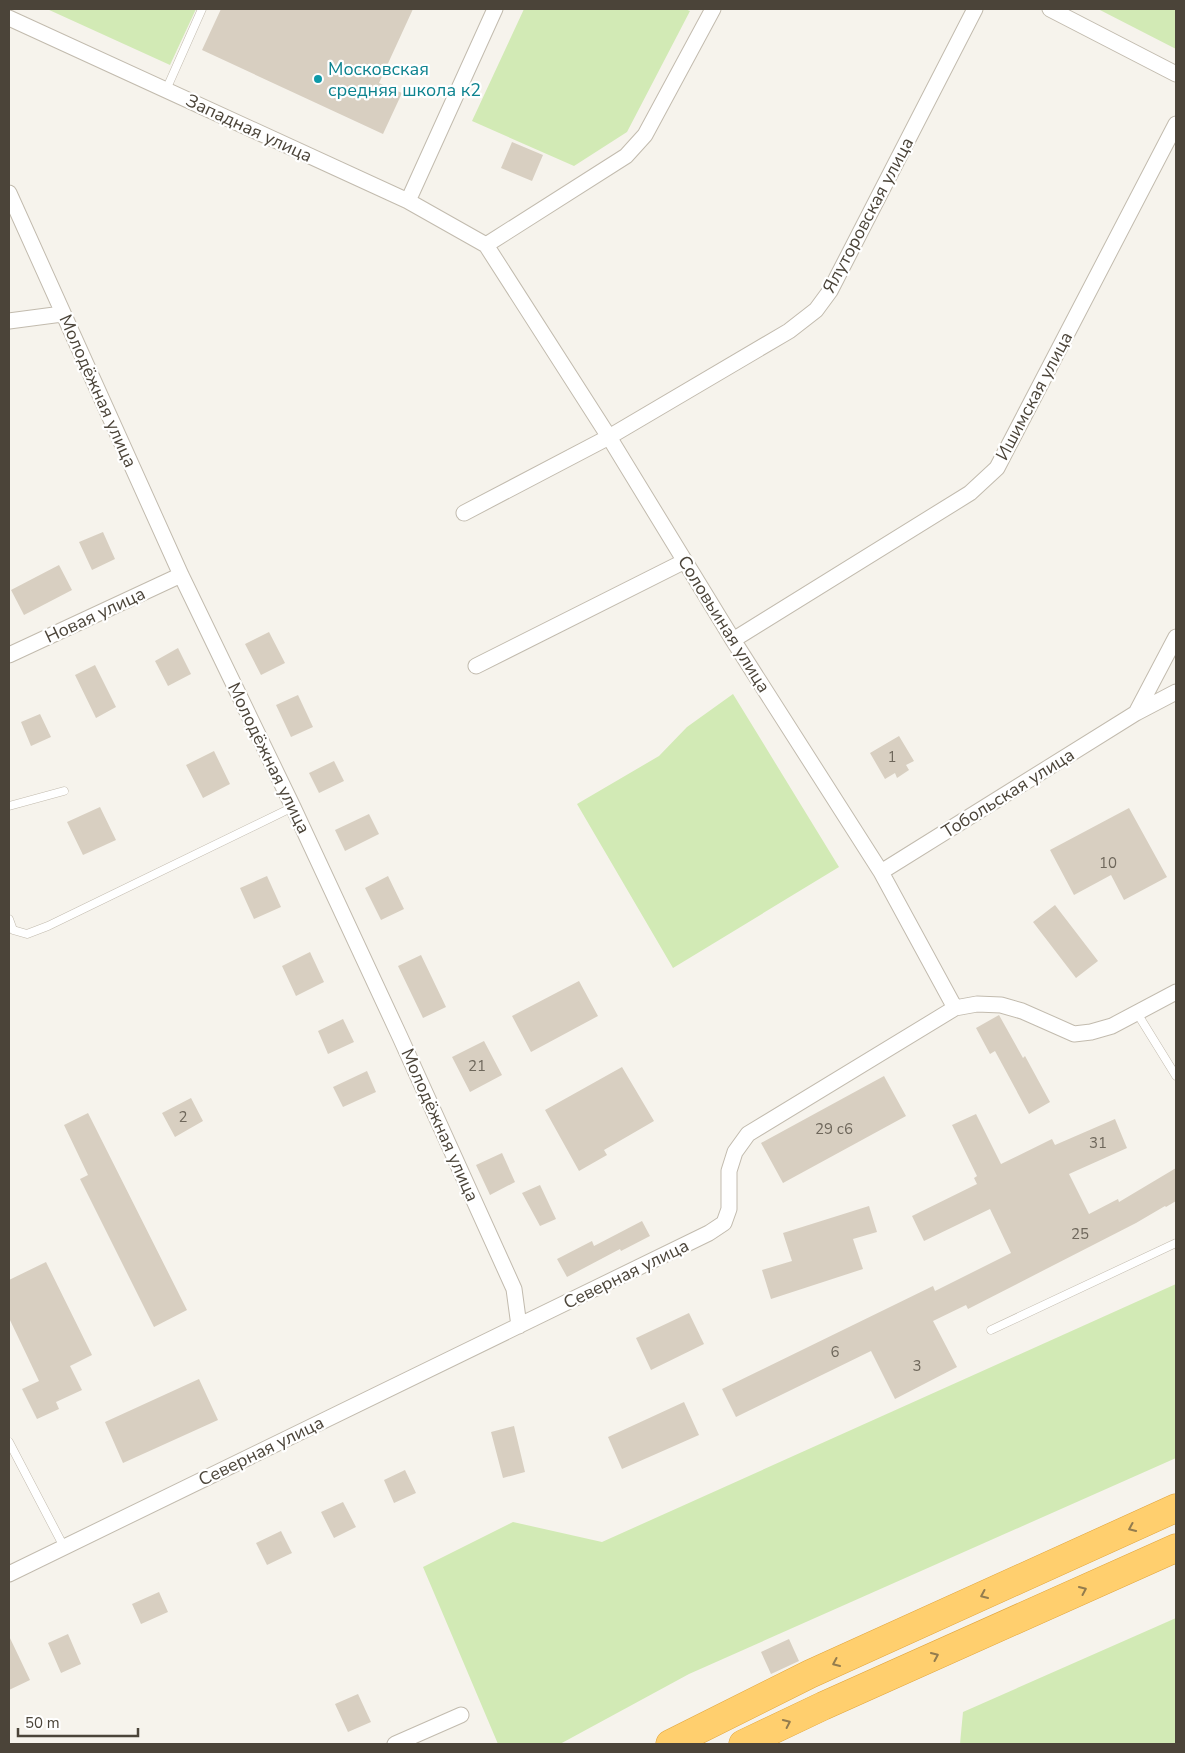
<svg xmlns="http://www.w3.org/2000/svg" width="1185" height="1753" viewBox="0 0 1185 1753" font-family="'Nunito Sans',sans-serif">
	<rect width="100%" height="100%" fill="#f6f3ec"/>
	<!-- green -->
	<path fill="#d2eab5" d="M47,9H196L170,65Z
		M524,9H685L690,11L627,132L574,166L472,121Z
		M1098,9H1176V49Z
		M733,694L839,867L673,968L577,804L659,756L687,727Z
		M1176,1284V1458L689,1674L560,1744H498L423,1567L513,1522L602,1542Z
		M1176,1618V1744H960L963,1712Z"/>
	<!-- building -->
	<path fill="#d8cfc1" d="M221,9H413L379,83L402,93L383,134L202,50Z
		M512,142L543,155L532,181L501,168Z
		M103,532L115,559L92,570L79,542Z
		M59,565L72,590L24,615L11,590Z
		M269,632L285,663L261,675L245,644Z
		M178,648L191,674L168,686L155,661Z
		M95,665L116,707L96,718L75,675Z
		M298,695L313,727L291,737L276,705Z
		M40,714L51,737L31,746L21,722Z
		M899,736L914,761L906,765L909,770L897,778L895,773L885,779L870,753Z
		M214,751L230,784L203,798L186,765Z
		M334,761L344,781L319,793L309,773Z
		M100,807L116,840L83,855L67,822Z
		M1129,808L1167,877L1124,900L1111,875L1074,895L1050,850Z
		M369,814L379,834L345,851L335,830Z
		M267,876L281,907L254,919L240,888Z
		M388,876L404,909L381,920L365,888Z
		M1055,905L1098,961L1076,978L1033,922Z
		M310,952L324,982L296,996L282,966Z
		M421,955L446,1007L423,1018L398,966Z
		M579,981L598,1016L531,1052L512,1016Z
		M999,1015L1023,1058L1025,1056L1050,1102L1029,1114L995,1051L990,1054L976,1028Z
		M343,1019L354,1042L328,1054L318,1031Z
		M484,1041L502,1075L470,1092L452,1057Z
		M622,1067L654,1121L604,1150L607,1155L579,1171L545,1110Z
		M367,1071L376,1092L343,1107L333,1087Z
		M884,1076L906,1116L783,1183L761,1143Z
		M191,1098L203,1121L175,1137L162,1113Z
		M88,1113L187,1310L154,1327L80,1179L88,1175L64,1125Z
		M976,1114L1001,1164L1052,1139L1055,1145L1115,1119L1127,1148L1069,1174L1089,1214L1118,1199L1119,1202L1176,1168V1201L1166,1207L1165,1206L1136,1223L968,1309L966,1305L933,1321L957,1367L895,1399L871,1351L736,1417L722,1389L933,1286L935,1291L1011,1253L990,1209L924,1241L912,1216L977,1184L974,1178L977,1176L952,1125Z
		M502,1153L515,1182L490,1195L476,1165Z
		M540,1185L556,1219L540,1226L522,1193Z
		M869,1206L877,1232L853,1239L863,1269L771,1299L762,1270L792,1261L783,1233Z
		M642,1221L650,1236L621,1251L620,1249L567,1277L557,1259L592,1241L594,1246Z
		M46,1262L92,1355L70,1366L82,1390L56,1402L59,1409L37,1419L22,1389L39,1381L9,1318V1280Z
		M689,1313L704,1344L651,1370L636,1338Z
		M199,1379L218,1420L123,1463L105,1422Z
		M684,1402L699,1435L622,1469L608,1437Z
		M514,1426L525,1472L503,1478L491,1432Z
		M405,1470L416,1493L394,1503L384,1480Z
		M343,1502L356,1527L334,1538L321,1512Z
		M281,1531L292,1553L267,1565L256,1543Z
		M159,1592L168,1612L141,1624L132,1604Z
		M68,1634L81,1664L61,1673L48,1643Z
		M9,1636L30,1680L9,1690Z
		M789,1639L799,1661L771,1674L761,1652Z
		M358,1694L371,1722L348,1732L335,1704Z"/>
	<g fill="none" stroke-linecap="round" stroke-linejoin="round">
		<defs>
			<path id="lane" d="M166,90L202,9
				M9,806L64,791
				M9,919L13,930L27,934L48,926L293,807
				M1137,1013L1176,1076
				M991,1330L1176,1243
				M9,1442L64,1547"/>
			<path id="street" d="M1050,9L1176,74
				M9,18L408,201L486,245L609,437L733,640L881,872L955,1008
				M9,193L181,575L293,807L400,1037L514,1289L519,1326
				M408,201L495,9
				M486,245L626,156L645,135L713,9
				M9,321L62,314
				M464,513L609,437L789,331L816,310L830,291L975,9
				M733,640L970,493L997,468L1176,124
				M9,655L181,575
				M476,666L685,561
				M1136,713L1176,637
				M881,872L1136,713L1176,692
				M9,1574L709,1233L724,1223L729,1209V1171L735,1152L748,1134L955,1008L977,1004L1001,1005L1022,1011L1074,1034L1091,1032L1112,1026L1176,992
				M395,1744L461,1715"/>
			<path id="highway" d="M670,1744L810,1674L1176,1508
				M743,1744L823,1706L1176,1548"/>
		</defs>
		<!-- lane casing -->
		<use href="#lane" stroke="#c2bbae" stroke-width="9"/>
		<!-- street casing -->
		<use href="#street" stroke="#c2bbae" stroke-width="17"/>
		<!-- highway casing -->
		<use href="#highway" stroke="#e0a43c" stroke-width="29"/>
		<!-- lane -->
		<use href="#lane" stroke="#fff" stroke-width="8"/>
		<!-- street -->
		<use href="#street" stroke="#fff" stroke-width="15"/>
		<!-- highway -->
		<use href="#highway" stroke="#ffcf6e" stroke-width="28"/>
	</g>
	<!-- one-way arrows -->
	<defs><path id="oneway-chevron" d="M-2-3.5L2.5 0L-2 3.5" fill="none" stroke-width="1.6" stroke-linecap="round" stroke-linejoin="round" transform="scale(1.25)"/></defs>
	<g stroke="#937c4e">
		<use href="#oneway-chevron" transform="translate(1132 1528) rotate(156)"/>
		<use href="#oneway-chevron" transform="translate(1083 1590) rotate(-24)"/>
		<use href="#oneway-chevron" transform="translate(984 1595) rotate(156)"/>
		<use href="#oneway-chevron" transform="translate(935 1656) rotate(-24)"/>
		<use href="#oneway-chevron" transform="translate(836 1663) rotate(156)"/>
		<use href="#oneway-chevron" transform="translate(787 1723) rotate(-25)"/>
	</g>
	<!-- markers -->
	<circle fill="#0f9aa8" stroke="#fff" stroke-width="2" cx="318" cy="79" r="5"/>
	<g text-anchor="middle" dominant-baseline="central" stroke-width="4.5" stroke-linejoin="round" paint-order="stroke">
		<!-- number labels -->
		<g font-size="15" fill="#6e675b">
			<text x="892" y="757">1</text>
			<text x="1108" y="863">10</text>
			<text x="477" y="1066">21</text>
			<text x="183" y="1117">2</text>
			<text x="834" y="1129">29 с6</text>
			<text x="1098" y="1143">31</text>
			<text x="1080" y="1234">25</text>
			<text x="835" y="1352">6</text>
			<text x="917" y="1366">3</text>
		</g>
		<!-- culture labels -->
		<g font-size="18" fill="#0d838f" stroke="#fff" text-anchor="start">
			<text x="328" y="69">Московская<tspan x="328" dy="21">средняя школа к2</tspan></text>
		</g>
		<!-- street labels -->
		<g font-size="18" fill="#4b4439" stroke="#fff">
			<text transform="translate(249 128) rotate(25)">Западная улица</text>
			<text transform="translate(868 215) rotate(-62)">Ялуторовская улица</text>
			<text transform="translate(98 391) rotate(66)">Молодёжная улица</text>
			<text transform="translate(1034 396) rotate(-62)">Ишимская улица</text>
			<text transform="translate(95 615) rotate(-25)">Новая улица</text>
			<text transform="translate(724 624) rotate(58)">Соловьиная улица</text>
			<text transform="translate(269 758) rotate(64)">Молодёжная улица</text>
			<text transform="translate(1008 793) rotate(-32)">Тобольская улица</text>
			<text transform="translate(440 1125) rotate(66)">Молодёжная улица</text>
			<text transform="translate(626 1274) rotate(-26)">Северная улица</text>
			<text transform="translate(261 1451) rotate(-26)">Северная улица</text>
		</g>
	</g>
	<!-- border -->
	<rect width="1185" height="1753" fill="none" stroke="#4b4439" stroke-width="20"/>
	<!-- scale -->
	<path d="M18 1728v8h120v-8" fill="none" stroke="#4b4439" stroke-width="2.5"/>
	<text x="25" y="1728" font-size="15" fill="#4b4439" stroke="#ffffff" stroke-width="4" paint-order="stroke">50 m</text>
</svg>
